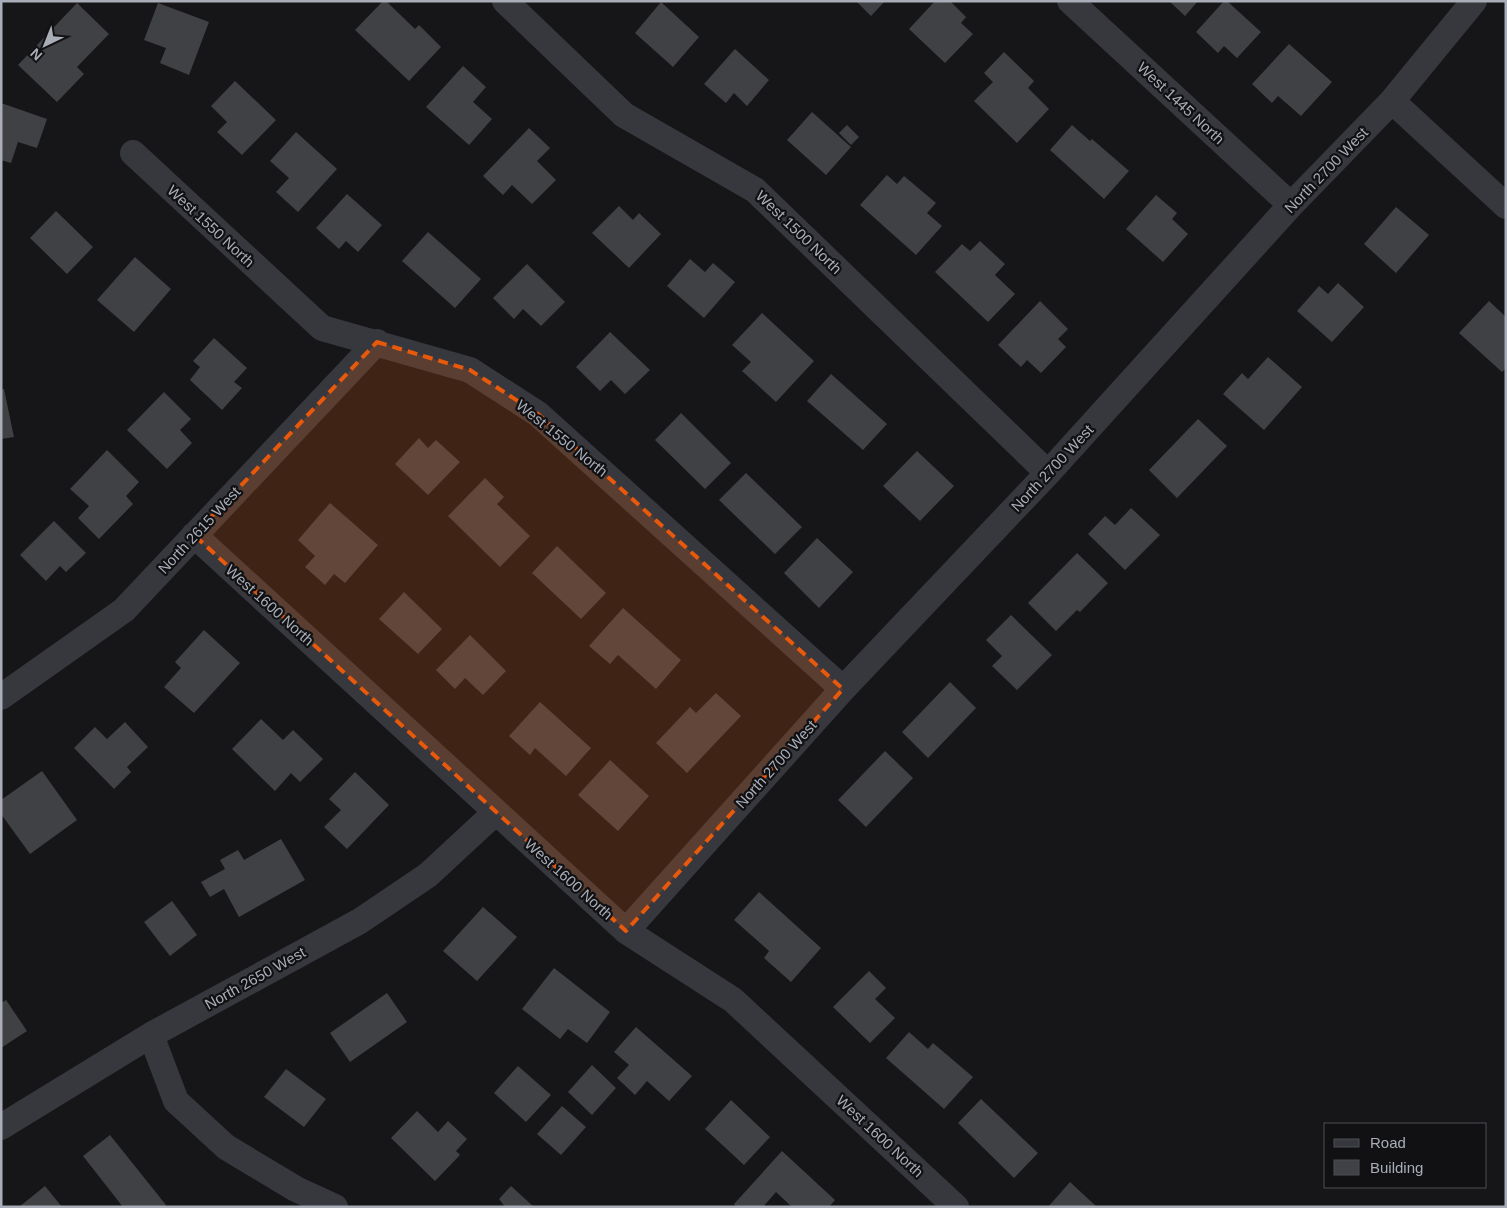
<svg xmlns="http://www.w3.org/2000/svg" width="1507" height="1208" viewBox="0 0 1507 1208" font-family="Helvetica,sans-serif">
	<rect width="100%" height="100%" fill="#161618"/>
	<!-- building -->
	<path fill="#404145" d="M383,1H386L415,29L419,25L441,47L409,81L355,30Z
		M856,1H885L871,16Z
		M935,1H950L966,17L961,23L973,34L945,63L909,29Z
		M1169,1H1198L1185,16Z
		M1224,1H1227L1261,32L1237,58L1224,46L1218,53L1196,32Z
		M661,2L699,37L673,67L635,33Z
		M77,3L109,34L77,67L84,74L57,102L18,65Z
		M158,3L209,22L189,75L160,63L166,48L144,40Z
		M1289,44L1332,82L1301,116L1278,96L1272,103L1252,84Z
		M735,49L769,80L747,106L734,93L726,103L704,84Z
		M1004,52L1034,81L1028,88L1049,109L1017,143L974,101L993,82L984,73Z
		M463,66L486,87L473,102L492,119L469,145L426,107Z
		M235,81L276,120L242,155L217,132L227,122L211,106Z
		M1,103L47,119L37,148L18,142L11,163L1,160Z
		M812,112L851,147L826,175L787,140Z
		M847,125L859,137L851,145L839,133Z
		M1072,125L1090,141L1092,139L1129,171L1104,199L1050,150Z
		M529,128L550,148L537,161L556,180L532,204L512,185L503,195L483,176Z
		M296,132L337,169L298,212L276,192L289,178L270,161Z
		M887,175L897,184L904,176L936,203L927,213L942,226L916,255L860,205Z
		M347,194L382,225L358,252L346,241L339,249L316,228Z
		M1156,195L1177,213L1172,219L1188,234L1163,262L1126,229Z
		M619,206L633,220L639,213L661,234L629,268L592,233Z
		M1396,207L1429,235L1396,273L1364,244Z
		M56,211L93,247L67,274L30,238Z
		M428,232L481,279L455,308L402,261Z
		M980,241L1005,264L995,275L1015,294L988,322L935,272L962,244L970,251Z
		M135,257L171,289L134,332L97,300Z
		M690,259L705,272L713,263L735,282L704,318L667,286Z
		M527,264L565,302L541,326L523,309L514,319L493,298Z
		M1338,283L1364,307L1332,342L1297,311L1319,286L1328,294Z
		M1040,301L1068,329L1058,339L1066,347L1041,373L1027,360L1021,367L998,345Z
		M1489,301L1506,317V368L1502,372L1459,333Z
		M762,313L814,361L776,402L742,371L751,362L732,345Z
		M610,332L650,370L625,394L611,380L600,391L576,367Z
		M214,338L247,368L234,382L242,388L222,410L190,380L200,367L193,361Z
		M1268,357L1302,387L1264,430L1223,394L1242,373L1248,379Z
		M831,374L887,424L863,450L807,401Z
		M1,389H4L14,437L1,439Z
		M164,392L191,419L180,430L192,443L167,469L127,430Z
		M681,413L731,463L705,489L655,440Z
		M1198,419L1227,446L1177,498L1149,470Z
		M419,438L428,448L436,440L460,462L428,495L395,464Z
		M107,450L139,482L126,496L133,504L99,539L78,518L89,506L70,489Z
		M917,451L954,486L920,521L883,486Z
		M746,473L802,527L775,554L719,500Z
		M485,478L504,497L497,504L530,536L500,567L448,516Z
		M330,503L378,545L345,583L334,574L325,585L305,567L315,556L298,540Z
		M1131,508L1160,535L1125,570L1088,534L1105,516L1115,525Z
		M54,521L86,553L66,572L60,566L46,581L20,555Z
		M817,538L853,572L819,608L784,573Z
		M557,546L606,593L581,619L532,573Z
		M1077,553L1108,583L1080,612L1077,610L1056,631L1028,603Z
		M404,592L442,629L418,654L379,619Z
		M623,608L681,660L656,689L618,655L610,664L589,646Z
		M1011,615L1052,655L1017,690L992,666L1002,656L986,640Z
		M204,630L240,663L194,713L164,687L181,668L175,662Z
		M470,635L506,671L483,695L465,678L455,689L436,670Z
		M950,682L976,708L928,758L902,732Z
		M716,693L741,716L687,773L656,743L690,707L696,713Z
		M540,702L591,748L566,776L535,748L530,755L509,736Z
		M261,719L283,740L293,730L323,759L300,782L291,773L275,791L232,749Z
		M125,722L148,747L127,767L131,772L114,789L74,748L95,727L107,739Z
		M885,751L913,778L866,827L838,800Z
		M610,760L649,796L618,831L578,795Z
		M42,771L77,820L30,854L1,814V800Z
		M355,772L389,805L347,849L324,827L341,810L329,799Z
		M281,839L305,880L239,917L224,889L210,897L201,882L225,869L220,860L238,850L244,860Z
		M759,892L821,948L791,982L764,958L769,951L734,920Z
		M172,901L197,935L170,956L144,922Z
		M483,907L517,937L477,981L443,951Z
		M554,968L610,1012L587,1043L568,1029L560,1039L522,1009Z
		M869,971L886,988L875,999L895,1018L870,1043L833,1007Z
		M387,993L407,1022L350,1062L330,1033Z
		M6,1000L27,1031L1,1048V1003Z
		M636,1027L692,1076L669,1101L647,1081L635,1095L617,1078L629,1065L614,1052Z
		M909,1032L928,1049L933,1043L973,1077L944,1109L886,1058Z
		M592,1065L616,1088L592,1115L568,1092Z
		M518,1066L551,1095L526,1122L494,1093Z
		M286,1069L326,1099L304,1127L264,1097Z
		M981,1099L1038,1153L1014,1178L958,1123Z
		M731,1100L770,1137L744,1165L705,1129Z
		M562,1106L586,1127L561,1155L537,1134Z
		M417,1111L438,1132L448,1121L467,1139L456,1151L460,1155L435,1181L391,1138Z
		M110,1135L166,1205L164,1207H123L83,1156Z
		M782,1151L835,1200L829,1207H792L776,1192L763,1207H736L734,1204Z
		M1070,1182L1097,1207H1048Z
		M45,1186L62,1207H19Z
		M511,1186L534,1207H505L499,1199Z"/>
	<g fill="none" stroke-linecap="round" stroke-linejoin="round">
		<!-- minor -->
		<path stroke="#37383d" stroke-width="26" d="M505,1L624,115L755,190L1048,473
			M1070,1L1291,205
			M1392,101L1506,206
			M133,153L322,328L470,370L538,414L843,689
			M194,535L626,931L733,1000L956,1207
			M1,697L124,610L377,342
			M626,931L843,689L1048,473L1291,205L1392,101L1474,1
			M151,1035L176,1101L226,1147L296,1189L335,1207
			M1,1127L151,1035L360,921L428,875L496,812"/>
	</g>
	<!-- marked area -->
	<path fill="#e8590c" fill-opacity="0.2" stroke="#e8590c" stroke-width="4" stroke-dasharray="10 6" stroke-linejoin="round" d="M377,342L470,370L538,414L843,689L626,931L194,535Z"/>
	<g text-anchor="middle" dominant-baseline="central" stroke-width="4.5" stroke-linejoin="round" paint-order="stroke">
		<!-- street labels -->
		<g font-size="15" fill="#a8adb8" stroke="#111113">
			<text transform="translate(1181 103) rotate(43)">West 1445 North</text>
			<text transform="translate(1326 170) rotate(-46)">North 2700 West</text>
			<text transform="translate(211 226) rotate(43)">West 1550 North</text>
			<text transform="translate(799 232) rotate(44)">West 1500 North</text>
			<text transform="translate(562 438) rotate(39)">West 1550 North</text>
			<text transform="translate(1052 468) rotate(-47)">North 2700 West</text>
			<text transform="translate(199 530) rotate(-47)">North 2615 West</text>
			<text transform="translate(270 605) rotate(42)">West 1600 North</text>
			<text transform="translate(776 764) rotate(-48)">North 2700 West</text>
			<text transform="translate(569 879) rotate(42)">West 1600 North</text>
			<text transform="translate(255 978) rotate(-29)">North 2650 West</text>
			<text transform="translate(880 1136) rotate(43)">West 1600 North</text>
		</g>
	</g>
	<!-- border -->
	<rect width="1507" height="1208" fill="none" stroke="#a8adb8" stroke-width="5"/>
	<!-- legend -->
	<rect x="1324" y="1123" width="162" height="65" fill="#111113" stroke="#4d4f55"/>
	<rect x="1334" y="1139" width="25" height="8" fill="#37383d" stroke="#4d4f55"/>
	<text x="1370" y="1148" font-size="15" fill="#a8adb8">Road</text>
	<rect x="1334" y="1160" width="25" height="15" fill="#404145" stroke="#4d4f55"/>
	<text x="1370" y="1173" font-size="15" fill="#a8adb8">Building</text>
	<!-- north arrow -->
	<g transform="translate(45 45) rotate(223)" stroke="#111113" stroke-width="4" paint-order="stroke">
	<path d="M0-4L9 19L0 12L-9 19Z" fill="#a8adb8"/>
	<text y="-8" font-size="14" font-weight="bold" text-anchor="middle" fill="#a8adb8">N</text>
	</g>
</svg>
